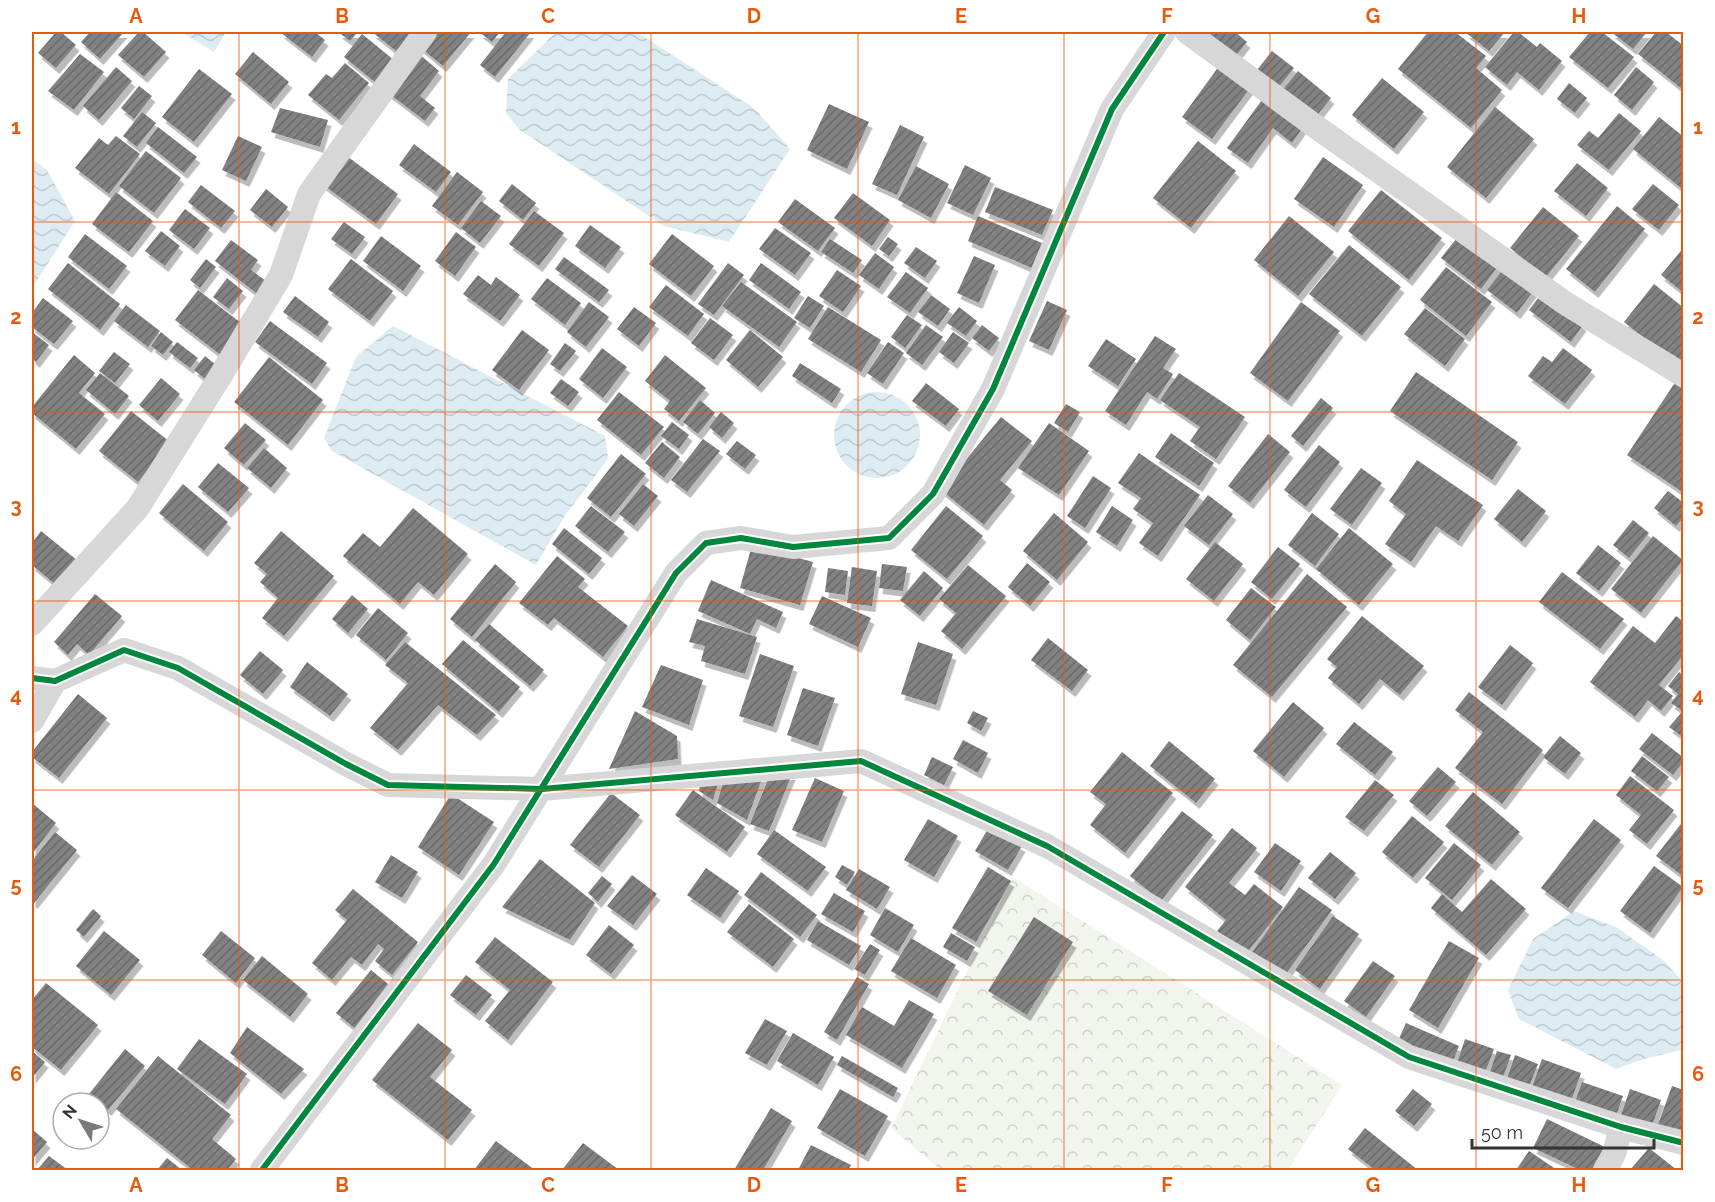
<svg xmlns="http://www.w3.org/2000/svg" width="1715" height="1202" viewBox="0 0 1715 1202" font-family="Raleway,sans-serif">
	<defs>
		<pattern id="park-crowns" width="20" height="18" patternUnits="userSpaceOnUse" patternTransform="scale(1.5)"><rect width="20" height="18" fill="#f1f5ed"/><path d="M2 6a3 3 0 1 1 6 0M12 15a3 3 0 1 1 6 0" fill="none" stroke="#cfd2cc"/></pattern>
		<pattern id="water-waves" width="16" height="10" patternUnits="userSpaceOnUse" patternTransform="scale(1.5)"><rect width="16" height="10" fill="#ddebf3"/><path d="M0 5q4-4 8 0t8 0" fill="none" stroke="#becad1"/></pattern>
		<pattern id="building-hatch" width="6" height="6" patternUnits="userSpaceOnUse" patternTransform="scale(1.5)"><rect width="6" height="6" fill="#818181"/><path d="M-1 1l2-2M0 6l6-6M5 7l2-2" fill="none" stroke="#6a6a6a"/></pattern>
		<filter id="shadow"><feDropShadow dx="3.5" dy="6" stdDeviation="0" flood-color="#0004"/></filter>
	</defs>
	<rect width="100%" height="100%" fill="#fff"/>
	<!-- park -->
	<path fill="url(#park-crowns)" d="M1013,877L1342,1085L1288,1170H941L891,1128Z"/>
	<!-- water -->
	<path fill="url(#water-waves)" d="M181,32H226L214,52Z
		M556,32H637L754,108L790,149L729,242L664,226L520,130L506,113L508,79Z
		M32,159L47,170L75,221L32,288Z
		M393,326L605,436L608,459L564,517L536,565L332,451L324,438L356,357Z
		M834 435a43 43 0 1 1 86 0a43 43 0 1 1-86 0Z
		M1574,911L1616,927L1663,960L1683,982L1684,1047L1681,1050L1644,1059L1616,1069L1519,1019L1508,990L1533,939Z"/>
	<!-- building -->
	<path fill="url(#building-hatch)" filter="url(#shadow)" d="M56,32H61L76,45L56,68L38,53Z
		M90,32H124L100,59L81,42Z
		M139,32H143L166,52L144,77L118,55Z
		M280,32H315L325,40L312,57Z
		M338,32H358L350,41Z
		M372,32H409L411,33L396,51Z
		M428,32H471L443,66L417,45Z
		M479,32H500L492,42Z
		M506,32H531L495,77L480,65Z
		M1203,32H1235L1247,42L1235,57Z
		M1428,32H1455L1486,56L1476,68L1502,90L1471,128L1398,69Z
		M1465,32H1505L1489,51Z
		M1514,32H1518L1537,47L1540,43L1562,61L1539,90L1517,72L1507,85L1485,67Z
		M1590,32H1602L1634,57L1608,88L1569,57Z
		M1611,32H1647L1633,49Z
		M1656,32H1666L1684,46V87L1682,89L1638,54Z
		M362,34L394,60L376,83L344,57Z
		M1272,51L1294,68L1278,88L1257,70Z
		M253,52L289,82L271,104L235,74Z
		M418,53L439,71L420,96L435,108L425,121L387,92Z
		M80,54L104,72L74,110L48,91Z
		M1222,62L1253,84L1212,139L1182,117Z
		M345,63L369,83L339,120L308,95L326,74L332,78Z
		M116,67L132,81L99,120L83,106Z
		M1636,67L1654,82L1632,110L1614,95Z
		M199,69L232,94L194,142L162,117Z
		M1298,71L1331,98L1315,118L1281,92Z
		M1382,78L1424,112L1394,149L1352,115Z
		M1569,83L1587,98L1575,113L1557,99Z
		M139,86L152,96L134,119L121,108Z
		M1267,93L1306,123L1292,143L1273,128L1248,163L1227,148Z
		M829,104L869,122L847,169L807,150Z
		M1495,107L1534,139L1486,198L1447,167Z
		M280,108L328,120L320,147L271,132Z
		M142,112L156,123L137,147L123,136Z
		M1619,113L1641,131L1609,170L1577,145L1589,131L1598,138Z
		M1659,117L1684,137V185L1681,188L1633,149Z
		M900,125L924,137L897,195L872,184Z
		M158,127L197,157L184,173L146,143Z
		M116,136L140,154L109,194L75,168L99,138L108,145Z
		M238,136L262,147L246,181L222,170Z
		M1198,141L1236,171L1191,228L1153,198Z
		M414,144L451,172L436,192L399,165Z
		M146,151L181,178L154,213L119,186Z
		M344,154L398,194L376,224L322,184Z
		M1323,157L1363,185L1334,227L1294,199Z
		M1577,163L1608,188L1586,216L1554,191Z
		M965,165L991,178L973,215L947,203Z
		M916,166L949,184L931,218L898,200Z
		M457,172L483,192L458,225L432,206Z
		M512,184L536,203L523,220L499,201Z
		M1653,184L1679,205L1659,230L1632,209Z
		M201,185L235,211L221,228L188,202Z
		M995,187L1053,210L1042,235L985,212Z
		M266,189L288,207L272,227L250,210Z
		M1381,190L1442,238L1409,280L1348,231Z
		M116,192L153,221L129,252L92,224Z
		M853,193L890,220L872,246L834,218Z
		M795,199L835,228L818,251L778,222Z
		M481,201L501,216L480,243L461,228Z
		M1617,206L1645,229L1595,292L1566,269Z
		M1543,207L1579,236L1546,277L1510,248Z
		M185,209L210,228L194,249L169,230Z
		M534,211L564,233L539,266L509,244Z
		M978,216L1042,243L1032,268L968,241Z
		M1289,216L1334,252L1298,296L1254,260Z
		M344,222L365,237L352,254L331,239Z
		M590,225L621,247L605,268L575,246Z
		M775,228L811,253L795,275L759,249Z
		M161,231L180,246L165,266L145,251Z
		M456,232L476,247L455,276L435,261Z
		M85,234L127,266L109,289L68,257Z
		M672,234L714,266L691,296L649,264Z
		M1460,234L1499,265L1481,289L1441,258Z
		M381,236L421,266L403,291L363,261Z
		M888,237L898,244L889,256L879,249Z
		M830,239L862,260L853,273L821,252Z
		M231,240L258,260L251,270L266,281L256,293L215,261Z
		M1349,245L1401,287L1362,336L1309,294Z
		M916,247L937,261L925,278L904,263Z
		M1684,247V293L1661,275Z
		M875,253L894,267L879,289L859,275Z
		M974,256L995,265L979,303L957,293Z
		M564,257L609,290L599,302L555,269Z
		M206,259L216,267L200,288L190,280Z
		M351,259L393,291L370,321L328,289Z
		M68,263L120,304L100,330L48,289Z
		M728,263L744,275L714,315L698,304Z
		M761,263L801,292L789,309L749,280Z
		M1446,267L1492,302L1466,336L1420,300Z
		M1505,267L1535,289L1517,313L1487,290Z
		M837,270L861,286L843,312L819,296Z
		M906,272L928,288L910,313L887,297Z
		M478,275L491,285L496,277L520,295L500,321L463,294Z
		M227,278L243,291L229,309L213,297Z
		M547,278L581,303L565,325L531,299Z
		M741,282L797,322L779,347L722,306Z
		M1654,284L1684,308V356L1677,364L1624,322Z
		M666,285L704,314L688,336L649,307Z
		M198,290L245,326L222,356L175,320Z
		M1542,293L1583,325L1571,342L1529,310Z
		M931,295L950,309L938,326L918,312Z
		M295,296L329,322L318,337L283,312Z
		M808,296L824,306L810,328L794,318Z
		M43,298L73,321L54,344L32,327V313Z
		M1047,301L1067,310L1049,350L1029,341Z
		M589,302L609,317L586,347L567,332Z
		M1301,302L1340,331L1288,401L1250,373Z
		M126,305L160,331L148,347L114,321Z
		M634,307L656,323L639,346L617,329Z
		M828,307L881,340L861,372L808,339Z
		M959,307L977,321L966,336L947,323Z
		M1425,308L1465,339L1445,366L1404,334Z
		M907,315L922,325L905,348L891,337Z
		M710,318L733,335L714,360L691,343Z
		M270,321L327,363L312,384L255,342Z
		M926,325L943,337L922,365L906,353Z
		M982,325L999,338L989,351L972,338Z
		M522,330L549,350L519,390L492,370Z
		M750,330L783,357L758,387L726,360Z
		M32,332L49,345L36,362L32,358Z
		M161,332L173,342L163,355L151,346Z
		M953,332L969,343L954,363L939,352Z
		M1155,336L1176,349L1163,368L1173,374L1157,399L1147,392L1126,425L1105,411Z
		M1106,339L1136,359L1118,386L1088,366Z
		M177,342L198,358L190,368L169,352Z
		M888,342L904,353L883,384L867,373Z
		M565,343L576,351L560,371L550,364Z
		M602,348L627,367L603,398L579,379Z
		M1563,348L1592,370L1565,404L1528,376L1543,356L1552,362Z
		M114,352L130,364L115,383L99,371Z
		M74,355L95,373L79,393L105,414L76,449L32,413V407Z
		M665,355L706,388L679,421L664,409L670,401L645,381Z
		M205,356L221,369L210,383L194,370Z
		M269,357L323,400L288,445L234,402Z
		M800,363L841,389L832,403L792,376Z
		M1416,372L1518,442L1492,480L1390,411Z
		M100,373L129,396L115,414L86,390Z
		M1179,373L1245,417L1216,459L1190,441L1200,427L1160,400Z
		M161,378L180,394L158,421L139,405Z
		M1678,378L1684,382V493L1627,455Z
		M561,379L579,392L568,406L550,393Z
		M926,383L959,409L946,426L912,401Z
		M619,392L664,427L641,455L597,420Z
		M1321,398L1333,408L1303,446L1291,436Z
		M700,400L715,413L698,434L683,422Z
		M1066,404L1080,412L1068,432L1054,423Z
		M131,411L170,442L138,482L99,451Z
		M721,412L734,423L722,438L709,427Z
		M1001,417L1032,441L1000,480L1012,490L984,525L941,490Z
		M672,422L689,435L679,449L661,436Z
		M245,423L266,440L244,465L224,448Z
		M1049,423L1089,451L1059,495L1018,468Z
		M1171,433L1214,463L1199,486L1155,457Z
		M1268,434L1290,452L1250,503L1228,486Z
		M703,439L720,451L687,492L671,480Z
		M737,441L756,455L745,469L726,454Z
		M662,442L680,457L664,478L645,463Z
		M1319,445L1340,462L1306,507L1284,490Z
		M264,448L287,468L271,488L247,468Z
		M1139,453L1200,495L1158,556L1139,543L1153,523L1133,509L1141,498L1118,483Z
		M621,454L646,474L611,517L587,498Z
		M1417,460L1483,505L1458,541L1436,526L1411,562L1385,544L1406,514L1389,501Z
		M218,463L249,488L228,512L198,487Z
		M1361,468L1382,483L1352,525L1330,509Z
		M1093,476L1111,488L1085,528L1067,516Z
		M183,484L228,522L204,551L159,513Z
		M643,484L658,496L634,526L619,514Z
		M1518,489L1546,511L1522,542L1494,519Z
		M1668,491L1684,503V517L1676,526L1654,508Z
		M1208,495L1233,514L1209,545L1184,526Z
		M591,506L625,532L608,552L575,526Z
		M946,506L983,536L947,579L911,550Z
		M1112,506L1133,520L1117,546L1096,532Z
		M413,508L468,554L434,595L418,582L400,604L343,556L363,533L380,547Z
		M1054,513L1088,542L1057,580L1023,551Z
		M1312,513L1339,534L1315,566L1288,545Z
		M1633,520L1649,533L1629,558L1613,545Z
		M564,528L602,558L589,574L552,544Z
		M1349,528L1393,564L1359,605L1316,569Z
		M41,531L83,565L62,590L32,565V543Z
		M281,531L334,576L284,636L262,618L278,598L260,582L267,574L254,563Z
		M1653,536L1683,560L1641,613L1611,589Z
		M1215,542L1243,564L1214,601L1186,579Z
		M752,545L813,562L800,605L740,588Z
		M1598,545L1621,563L1599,591L1576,573Z
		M1278,547L1300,564L1272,599L1251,582Z
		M557,556L585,579L578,587L628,626L603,657L554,618L548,625L519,603Z
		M1027,563L1050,582L1030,606L1008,587Z
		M495,564L516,582L472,637L450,619Z
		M882,564L907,567L903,591L879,588Z
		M968,565L1006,596L962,649L941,631L956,613L939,599Z
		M852,567L877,571L872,606L847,603Z
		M828,568L848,571L845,595L825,592Z
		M924,571L943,588L920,616L900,600Z
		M1562,572L1624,619L1600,649L1539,602Z
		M1307,574L1347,607L1272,697L1233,665Z
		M711,580L783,612L776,628L757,619L750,634L698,611Z
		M1251,588L1276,607L1250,640L1226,620Z
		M95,594L122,616L89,655L77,644L68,655L54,642Z
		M352,595L368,609L348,633L332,619Z
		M822,596L871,618L858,647L809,624Z
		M378,608L408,633L386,660L356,635Z
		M1362,616L1424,666L1400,695L1380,679L1359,704L1328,678L1337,667L1327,659Z
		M1676,616L1684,622V654L1659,685L1673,696L1661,711L1648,700L1635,717L1590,682L1633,626L1655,643Z
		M697,619L757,637L745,674L701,661L705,646L689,642Z
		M489,624L544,670L530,686L475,640Z
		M1048,638L1088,670L1072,691L1031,660Z
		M463,640L520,687L499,712L442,664Z
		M405,642L496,715L477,735L438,705L398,750L370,728L408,683L385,665Z
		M918,642L953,654L936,705L901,694Z
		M1510,645L1533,663L1502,705L1478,687Z
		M260,651L283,670L263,694L240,675Z
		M760,654L794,666L773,727L739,716Z
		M307,662L348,694L330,716L290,687Z
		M661,665L703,680L689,725L642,707Z
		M1679,672L1684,676V712L1671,703L1678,694L1668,686Z
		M803,688L835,698L818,746L787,735Z
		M1469,692L1543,750L1502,804L1455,768L1483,732L1455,710Z
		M78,694L107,718L59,778L32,757V752Z
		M1293,702L1324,728L1284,777L1253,751Z
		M635,711L677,736L678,759L609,769Z
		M973,711L988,718L981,731L967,723Z
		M1681,713L1684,715V738L1669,727Z
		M1354,722L1393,752L1375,775L1336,744Z
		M1652,733L1684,758V761L1673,775L1639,749Z
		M1560,736L1581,753L1565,774L1543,757Z
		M963,740L988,753L978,773L953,759Z
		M1169,741L1215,779L1196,803L1150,766Z
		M1122,752L1173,793L1125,853L1090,825L1106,804L1090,792Z
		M1642,756L1669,777L1657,791L1631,771Z
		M932,757L953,767L944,785L924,775Z
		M1438,767L1456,782L1427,816L1409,801Z
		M770,774H792L769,831L750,824Z
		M720,776L713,800L699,791L701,777Z
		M725,776H763L747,820L717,803Z
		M1630,776L1674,810L1647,844L1629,830L1641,815L1616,795Z
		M815,778L844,791L822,842L792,830Z
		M1375,780L1394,795L1364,831L1345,817Z
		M693,790L745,827L727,852L675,815Z
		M1473,792L1520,832L1492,865L1445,826Z
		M611,793L640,815L599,867L570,845Z
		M451,794L494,822L459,875L418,847Z
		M32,803L56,823L32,854Z
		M1182,811L1213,835L1161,901L1130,876Z
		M1412,816L1444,842L1413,878L1382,852Z
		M928,819L958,836L934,877L904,860Z
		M1594,819L1621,840L1568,908L1541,888Z
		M1684,820V877L1656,856Z
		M989,827L1022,846L1008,870L975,851Z
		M1232,828L1257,848L1229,883L1245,895L1254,884L1283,907L1246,954L1217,931L1226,920L1185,887Z
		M774,830L826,867L808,891L757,854Z
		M55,832L77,850L34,903L32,901V861Z
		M1275,843L1301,861L1281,891L1254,872Z
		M1454,843L1481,865L1452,900L1425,878Z
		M1330,852L1356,873L1335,899L1308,878Z
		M391,855L418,872L402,898L375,882Z
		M540,859L595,903L570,940L502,907Z
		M842,865L855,872L847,885L835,877Z
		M1654,866L1683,887L1650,933L1620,911Z
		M988,867L1011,881L976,942L952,928Z
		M706,868L739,891L720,918L687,895Z
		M859,869L890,887L877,909L846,890Z
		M761,872L817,915L800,937L744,895Z
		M632,875L657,894L633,925L607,906Z
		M602,876L612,884L598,902L588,893Z
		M1491,879L1526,909L1486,955L1431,908L1442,894L1462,912Z
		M1299,887L1332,910L1283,978L1250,955Z
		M353,889L418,942L392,975L375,961L384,949L378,944L362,965L351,957L332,980L312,963L347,920L335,910Z
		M834,893L865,911L853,932L821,914Z
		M749,904L794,939L773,967L727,932Z
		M885,908L914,925L898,952L870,935Z
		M93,909L101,916L84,937L76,930Z
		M1333,916L1359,934L1320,989L1295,970Z
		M1034,917L1073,942L1027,1015L988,991Z
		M818,921L861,946L849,965L807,940Z
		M609,925L634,945L611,974L586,955Z
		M104,931L140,960L111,995L76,966Z
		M221,931L255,958L236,983L202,955Z
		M951,933L975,947L967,961L943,947Z
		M495,937L553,982L508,1040L485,1021L510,990L475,962Z
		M911,938L956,965L937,998L891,971Z
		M1449,941L1479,958L1438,1028L1409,1010Z
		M870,944L880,950L865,975L854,969Z
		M262,956L308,994L290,1017L243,980Z
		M1373,961L1395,976L1366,1017L1344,1001Z
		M371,970L393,988L358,1031L336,1013Z
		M466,975L492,995L476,1015L450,995Z
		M857,977L869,984L837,1040L824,1032Z
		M46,983L98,1025L61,1070L32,1047V1000Z
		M909,1000L934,1014L902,1068L846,1035L862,1007L894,1026Z
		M765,1019L787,1031L767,1065L745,1053Z
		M418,1023L452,1050L430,1077L472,1110L448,1140L372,1080Z
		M1406,1023L1459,1046L1451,1066L1397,1043Z
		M247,1027L304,1069L281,1094L230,1053Z
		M793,1033L834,1057L818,1085L777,1061Z
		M199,1039L247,1074L225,1104L177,1069Z
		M1465,1039L1494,1049L1483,1078L1455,1069Z
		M125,1049L145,1066L108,1110L89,1094Z
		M32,1051L45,1062L32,1078Z
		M1497,1051L1511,1055L1501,1083L1488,1078Z
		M1515,1055L1538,1064L1527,1092L1505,1085Z
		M158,1056L231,1115L212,1139L236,1159L227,1170H193L116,1109Z
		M842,1056L898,1088L893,1097L837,1065Z
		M1542,1059L1581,1073L1569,1107L1530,1093Z
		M1582,1082L1623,1096L1615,1119L1574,1105Z
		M1672,1086L1684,1090V1135L1656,1130Z
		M840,1089L888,1116L865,1156L817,1128Z
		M1413,1089L1432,1104L1414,1126L1395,1111Z
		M1630,1089L1661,1100L1651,1129L1620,1118Z
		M771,1108L792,1121L763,1170H734Z
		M1547,1119L1607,1148L1596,1170H1580L1533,1148Z
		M1365,1128L1418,1170H1375L1348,1149Z
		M32,1129L47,1142L32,1160Z
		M496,1141L535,1170H474Z
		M583,1143L619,1170H562Z
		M811,1145L851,1165L848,1170H798Z
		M1649,1148L1677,1170H1630Z
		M1529,1151L1557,1170H1516Z
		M49,1156L68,1170H37Z
		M167,1158L182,1170H157Z"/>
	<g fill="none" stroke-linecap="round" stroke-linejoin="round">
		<!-- minor -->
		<path stroke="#d7d7d7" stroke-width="24" d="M1187,32L1319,129L1565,303L1670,367L1684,376
			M32,624L137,509L221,375L281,275L309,194L425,32
			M32,678L55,681L124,650L178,668L346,764L388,785L542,789L861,761L1047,846L1409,1057L1621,1127L1684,1143
			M32,721L55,681
			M262,1170L494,864L676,573L706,543L741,538L793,547L889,538L933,494L993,389L1112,109L1164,32
			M1605,1170L1614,1154L1621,1127"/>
		<defs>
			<path id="cycleway" d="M32,678L55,681L124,650L178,668L346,764L388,785L542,789L861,761L1047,846L1409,1057L1621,1127L1684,1143
				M262,1170L494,864L676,573L706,543L741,538L793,547L889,538L933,494L993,389L1112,109L1164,32"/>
		</defs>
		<!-- cycleway casing -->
		<use href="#cycleway" stroke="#fff" stroke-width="10"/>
		<!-- cycleway -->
		<use href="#cycleway" stroke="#00873e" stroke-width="6"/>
	</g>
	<!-- grid -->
	<path fill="none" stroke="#e8590c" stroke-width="1.5" stroke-opacity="0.55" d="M239,32V1170M445,32V1170M651,32V1170M858,32V1170M1064,32V1170M1270,32V1170M1476,32V1170M32,222H1684M32,412H1684M32,601H1684M32,790H1684M32,980H1684"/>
	<!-- border -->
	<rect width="1715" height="1202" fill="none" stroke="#ffffff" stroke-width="66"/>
	<!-- north arrow -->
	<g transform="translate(81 1121) rotate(309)"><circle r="28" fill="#ffffff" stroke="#adadad" stroke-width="1.5"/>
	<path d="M0-4.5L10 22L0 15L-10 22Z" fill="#7a7a7a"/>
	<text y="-9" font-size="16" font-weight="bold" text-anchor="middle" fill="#333333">N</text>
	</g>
	<!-- scale -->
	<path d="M1472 1139v9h182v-9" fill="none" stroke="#333333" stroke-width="3"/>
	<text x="1481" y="1139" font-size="18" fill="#333333" stroke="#ffffff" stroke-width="4.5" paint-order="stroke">50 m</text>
	<rect x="33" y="33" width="1649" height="1136" fill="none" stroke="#e8590c" stroke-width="2"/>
	<g font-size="20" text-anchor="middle" font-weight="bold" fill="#e8590c">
		<text x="136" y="23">A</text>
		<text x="342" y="23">B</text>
		<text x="548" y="23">C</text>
		<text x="754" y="23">D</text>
		<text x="961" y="23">E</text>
		<text x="1167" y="23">F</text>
		<text x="1373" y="23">G</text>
		<text x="1579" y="23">H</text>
		<text x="16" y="134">1</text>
		<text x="1698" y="134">1</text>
		<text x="16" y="324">2</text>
		<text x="1698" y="324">2</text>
		<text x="16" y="513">3</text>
		<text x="1698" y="513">3</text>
		<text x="16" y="702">4</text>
		<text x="1698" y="702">4</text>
		<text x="16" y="892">5</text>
		<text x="1698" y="892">5</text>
		<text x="16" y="1081">6</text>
		<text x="1698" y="1081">6</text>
		<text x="136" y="1192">A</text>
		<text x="342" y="1192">B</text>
		<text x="548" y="1192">C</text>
		<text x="754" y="1192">D</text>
		<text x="961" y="1192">E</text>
		<text x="1167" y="1192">F</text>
		<text x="1373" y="1192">G</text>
		<text x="1579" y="1192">H</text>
	</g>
</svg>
